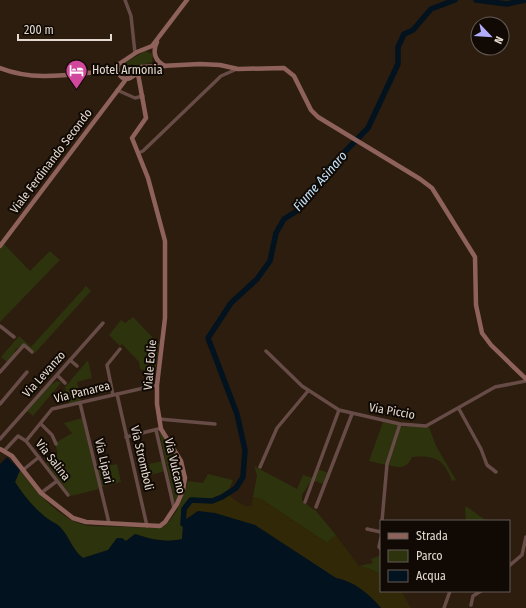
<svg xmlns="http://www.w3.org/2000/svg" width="526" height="608" viewBox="0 0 526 608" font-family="'Fira Sans Condensed',sans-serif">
	<rect width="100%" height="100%" fill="#2c1d0e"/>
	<!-- green -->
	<path fill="#2d330d" d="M145,51L153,54L152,62L137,66L129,75L122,74L120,68L121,65Z
		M4,244L30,271L50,251L60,260L0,322V249Z
		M86,286L91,291L35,353L24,344L15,350V354L7,362L1,357L19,336L31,347Z
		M133,317L159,344L155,373L140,369L139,362L122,344L120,346L109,335L121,320L125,323Z
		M88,360L92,378L77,382L81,401L69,404L65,387Z
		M57,381L61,383L33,416L27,411L50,385Z
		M82,418L99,489L71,496L46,463L58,453L56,447L57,442L72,433L64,423Z
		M383,422L398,425L386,465L369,461Z
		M405,425L406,428L407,426L429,427L436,446L456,480L452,481C444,459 435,455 412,457C407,469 400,468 388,465L400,428Z
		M159,431C163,434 167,441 170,446C185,468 187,479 175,503Z
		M162,461L165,471L151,475L149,464Z
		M117,464L121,482L101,487L97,468Z
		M254,466L297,489L303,475L313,478L302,495V501L316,511L336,535L327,543L261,499L253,497L257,475Z
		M318,469L328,473L324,484L314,481Z
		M20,470C36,492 60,520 88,526L161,528C176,519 184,496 188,481L203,483L208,474L233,480C221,512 215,497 190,503L185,511L182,539C166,543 150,539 135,534L126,541L117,538L108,550L83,558C71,549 70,536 59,526C54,522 48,520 43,515C32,506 23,494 15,482Z
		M466,506L485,520V521H466L465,509Z
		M381,555V575L370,569L359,566L373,563L371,559Z"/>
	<!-- sand -->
	<path fill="#302806" d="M228,495C236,499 241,507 251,506L253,497L261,499L327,543L336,535L359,566L370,569L381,575V591H401L411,608H381C368,594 355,582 336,578L199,511L185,520V511L191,503C207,499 211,506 228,495Z"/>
	<!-- water -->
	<path fill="#02121e" d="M7,457L20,470L15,482C23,494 32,506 43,515C48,520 54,522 59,526C70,536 71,549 83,558L108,550L117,538H122L126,541L135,534C150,539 166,543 182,539L183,524L185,520L198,511L215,513L255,525L336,578C355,582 368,593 381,608H0V464Z"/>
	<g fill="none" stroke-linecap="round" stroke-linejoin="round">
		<!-- river -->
		<path stroke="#02121e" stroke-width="5.5" d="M476,0L507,4L525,0
			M183,524L184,509L191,500L212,501L222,497L236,488L243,477L245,450L237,414L208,338L231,303L257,279L270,261L276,233L284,219L300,209L328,169L368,128L398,64V47L404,34L413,30L431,9L455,0"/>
		<!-- street -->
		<path stroke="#674b46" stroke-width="3.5" d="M125,0L131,16L135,53
			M117,90L135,98L143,96
			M138,153L143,151L221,76L237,69
			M0,326L14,337
			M266,351L302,386L339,410L400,424L426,426L495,387L526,381
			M70,360L77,366
			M0,372L24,345L32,352
			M57,375L65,383
			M117,394L147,526
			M113,395L107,365L120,349
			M80,403L109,523
			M0,404L27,372
			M459,409L481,449L487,465L496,472
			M159,419L215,424
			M41,424L52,435L56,444
			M156,430L174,508
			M126,437L158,429
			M0,439L103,323
			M26,441L52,409L157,385
			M4,451L18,436L26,441L68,495
			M260,467L277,428L308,391
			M23,470L39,457
			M41,493L57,481
			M305,502L339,410
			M316,507L352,414
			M382,521L387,464L400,424
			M367,529L381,532
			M381,538L379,547L381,549
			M509,566L522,555L526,537
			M471,605L473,596L481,591
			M444,608L450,591"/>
		<!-- secondary -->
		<path stroke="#8e625a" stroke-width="4.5" d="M157,42C152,52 155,62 166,66
			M118,64C116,73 122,83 132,77C136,75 137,70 141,67L200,64L220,65L238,69L284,68L294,76L311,110L318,117L420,179L432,188L475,257L476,305L482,333L491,345L526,379
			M116,66L137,52L152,46L187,0
			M0,68C36,82 71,74 108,71L118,73
			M0,246L127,78
			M0,449L12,456L41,493L73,518L86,522L160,526L165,522L177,504L183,490L185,478L181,461L161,429L157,404V385L165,318V241L148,178L132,138L146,118L138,74L139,69"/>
	</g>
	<!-- icons -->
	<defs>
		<symbol id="hotel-pin" viewBox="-11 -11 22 30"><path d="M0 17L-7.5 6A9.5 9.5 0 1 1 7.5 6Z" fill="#d1479c" stroke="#100904"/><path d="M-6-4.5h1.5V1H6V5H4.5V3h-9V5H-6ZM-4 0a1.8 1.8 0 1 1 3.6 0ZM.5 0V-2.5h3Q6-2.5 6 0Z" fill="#fff"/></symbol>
	</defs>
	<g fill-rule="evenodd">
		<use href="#hotel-pin" x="64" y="58" width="25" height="34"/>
	</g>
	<g text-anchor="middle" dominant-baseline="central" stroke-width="4" stroke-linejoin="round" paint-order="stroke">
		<!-- poi labels -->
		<g font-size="12" fill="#e4dad0" stroke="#100904" text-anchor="start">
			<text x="92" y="70">Hotel Armonia</text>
		</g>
		<!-- street labels -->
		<g font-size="12" fill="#e4dad0" stroke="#100904">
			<text transform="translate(51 161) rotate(-53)">Viale Ferdinando Secondo</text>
			<text transform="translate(150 365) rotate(-85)">Viale Eolie</text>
			<text transform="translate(44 374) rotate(-48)">Via Levanzo</text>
			<text transform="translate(82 392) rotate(-14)">Via Panarea</text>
			<text transform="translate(392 411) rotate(10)">Via Piccio</text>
			<text transform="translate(142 458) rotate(77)">Via Stromboli</text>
			<text transform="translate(53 460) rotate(52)">Via Salina</text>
			<text transform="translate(104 461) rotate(77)">Via Lipari</text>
			<text transform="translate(175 466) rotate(77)">Via Vulcano</text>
		</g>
		<!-- water labels -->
		<g font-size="13" font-style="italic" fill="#c8e8ff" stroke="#100904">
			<text transform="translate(320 181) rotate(-49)">Fiume Asinaro</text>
		</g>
	</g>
	<!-- legend -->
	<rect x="380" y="520" width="130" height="72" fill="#100904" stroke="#655d56"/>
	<rect x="388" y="533" width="20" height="6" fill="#8e625a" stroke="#655d56"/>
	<text x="416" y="540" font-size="12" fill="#e4dad0">Strada</text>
	<rect x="388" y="550" width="20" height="12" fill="#2d330d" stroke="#655d56"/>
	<text x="416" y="560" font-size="12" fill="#e4dad0">Parco</text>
	<rect x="388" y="570" width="20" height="12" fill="#02121e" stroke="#655d56"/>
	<text x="416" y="580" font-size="12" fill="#e4dad0">Acqua</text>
	<!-- north arrow -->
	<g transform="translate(490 36) rotate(115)"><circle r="19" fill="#100904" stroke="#655d56"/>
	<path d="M0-3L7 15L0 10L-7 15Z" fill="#b1adfa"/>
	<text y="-6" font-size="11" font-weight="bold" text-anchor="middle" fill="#e4dad0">N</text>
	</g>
	<!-- scale -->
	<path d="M18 34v6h93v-6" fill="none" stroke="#e4dad0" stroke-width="2"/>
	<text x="24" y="34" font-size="12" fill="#e4dad0" stroke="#100904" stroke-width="3" paint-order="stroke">200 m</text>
</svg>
